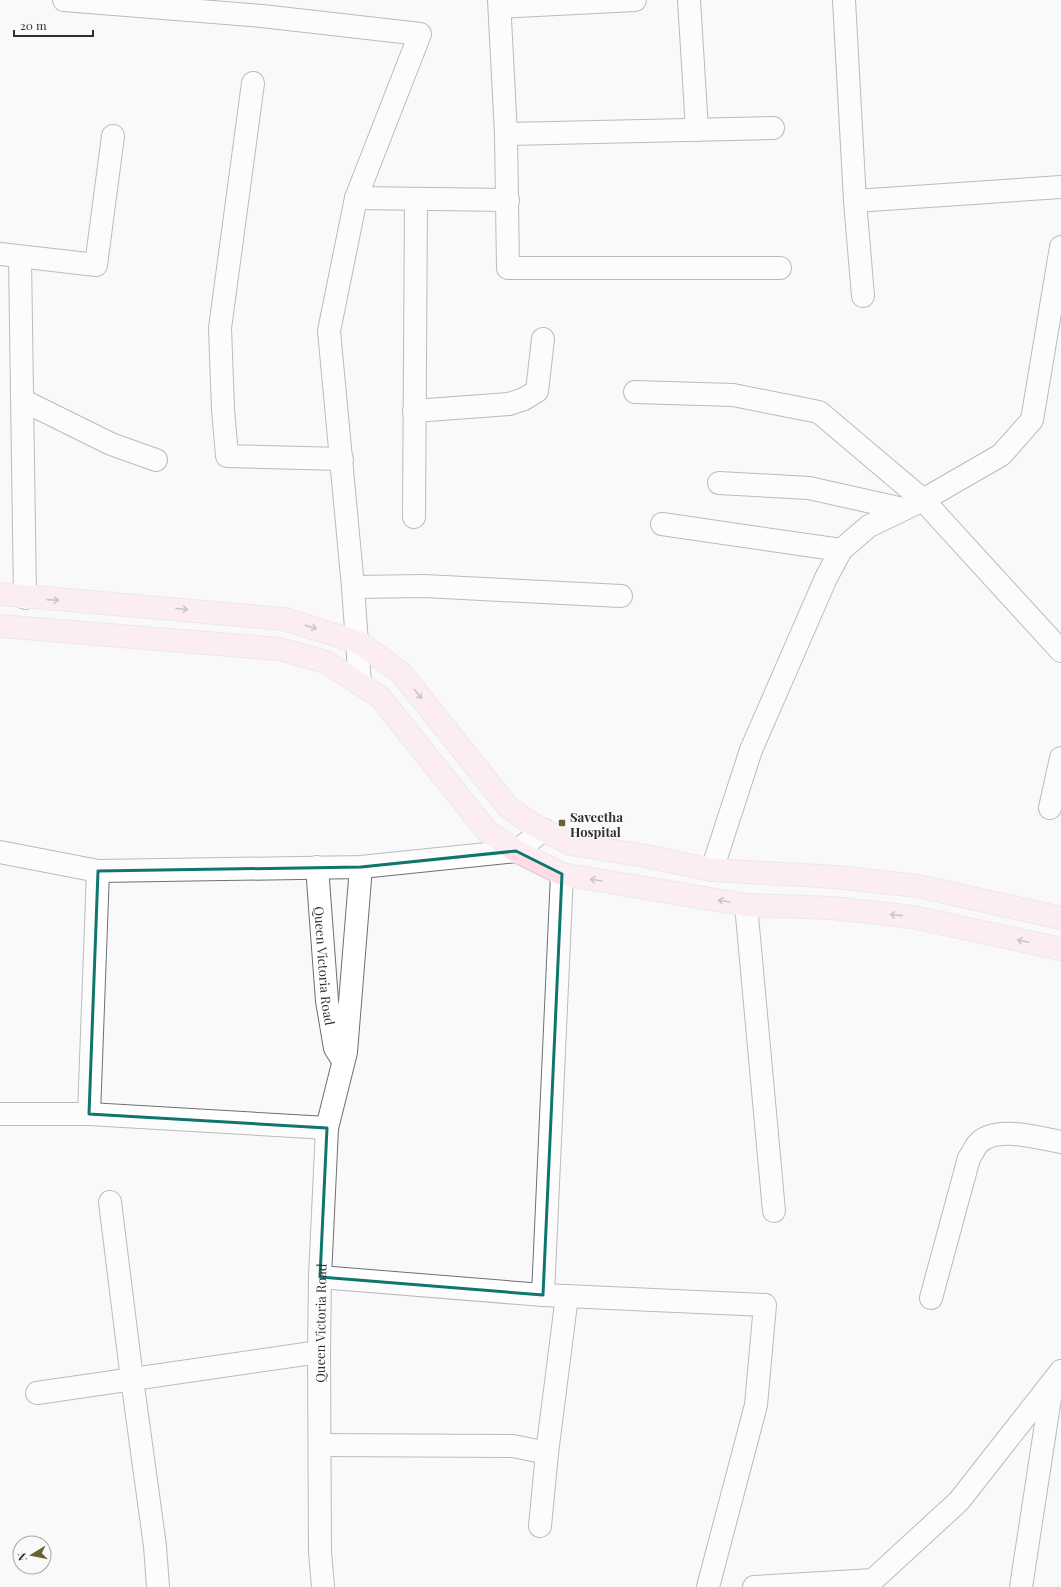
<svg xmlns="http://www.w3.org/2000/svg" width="1061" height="1587" viewBox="0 0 1061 1587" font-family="'Playfair Display',serif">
	<rect width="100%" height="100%" fill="#f9f9fc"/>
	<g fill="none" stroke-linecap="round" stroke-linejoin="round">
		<defs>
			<g id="minor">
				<path d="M64,0L262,16L420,34L356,198L329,331L353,587L360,684"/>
				<path d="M499,0L506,134L508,268H780"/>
				<path d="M689,0L697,130"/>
				<path d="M844,0L855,201L863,296"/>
				<path d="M500,7L635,0"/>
				<path d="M253,83L220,328L223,409L227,456L342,459"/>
				<path d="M506,134L773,128"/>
				<path d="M356,198L508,200"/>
				<path d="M855,201L1061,187"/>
				<path d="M0,254L96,265L113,136"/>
				<path d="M20,257L25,598"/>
				<path d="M635,392L733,395L819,412L923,500L1061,651"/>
				<path d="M22,400L111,444L156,460"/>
				<path d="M414,411L509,404L524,399L537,391L543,339"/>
				<path d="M719,483L809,488L903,509"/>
				<path d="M414,517L416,199"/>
				<path d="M662,524L841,550"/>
				<path d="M353,587L424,586L621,596"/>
				<path d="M1050,808L1061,758"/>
				<path d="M0,852L98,871L361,867L516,851L544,830"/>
				<path id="s1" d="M317,867L327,1001L335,1048L342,1059"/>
				<path d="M712,870L751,750L826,578L841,550L869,526L923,500L1001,455L1032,420L1061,247"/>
				<path d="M746,905L774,1211"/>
				<path d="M0,1114H89L327,1128"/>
				<path d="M89,1114L98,871"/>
				<path d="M110,1202L132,1379L155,1546L158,1587"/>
				<path d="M320,1277L543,1295L765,1305L756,1405L708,1587"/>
				<path d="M543,1295L562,874"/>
				<path d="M931,1298L969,1158C972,1154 974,1149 977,1145C993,1124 1039,1138 1061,1142"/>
				<path d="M37,1393L319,1352"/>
				<path d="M320,1445L513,1446L547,1453"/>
				<path d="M540,1526L547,1453L567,1296"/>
				<path id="s2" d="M323,1587L320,1552L319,1352L320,1277L327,1128L346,1052L361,867"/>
				<path d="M754,1587L873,1580L959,1501L1061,1371"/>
				<path d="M1021,1587L1052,1385"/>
			</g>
			<path id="major" d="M0,594L284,619L358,642L401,673L508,807L532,824L571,844L646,856L712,870L836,877L918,886L1061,918
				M0,626L279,649L326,662L380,697L487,831L516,851L562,874L746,905L833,908L913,917L1061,949"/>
		</defs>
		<!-- minor casing -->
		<use href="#minor" stroke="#6e6f71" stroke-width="24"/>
		<!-- major casing -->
		<use href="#major" stroke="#d5d5d6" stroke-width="24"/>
		<!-- minor -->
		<use href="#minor" stroke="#fff" stroke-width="22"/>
		<!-- major -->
		<use href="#major" stroke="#fedde6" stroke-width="22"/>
	</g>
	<!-- one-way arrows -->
	<defs><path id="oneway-shaft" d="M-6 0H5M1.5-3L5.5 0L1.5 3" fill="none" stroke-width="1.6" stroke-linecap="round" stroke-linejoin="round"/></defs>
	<g stroke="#96868b">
		<use href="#oneway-shaft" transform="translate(53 600) rotate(4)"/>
		<use href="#oneway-shaft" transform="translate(182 609) rotate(5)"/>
		<use href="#oneway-shaft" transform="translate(311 627) rotate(17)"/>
		<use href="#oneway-shaft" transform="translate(418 694) rotate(51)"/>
		<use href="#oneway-shaft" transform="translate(596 880) rotate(-171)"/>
		<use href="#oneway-shaft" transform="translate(724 901) rotate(-171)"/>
		<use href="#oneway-shaft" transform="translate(896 915) rotate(-174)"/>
		<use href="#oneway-shaft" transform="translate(1023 941) rotate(-168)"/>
	</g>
	<!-- marked area -->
	<path d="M0 0H1061V1587H0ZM516,851L562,874L543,1295L320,1277L327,1128L89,1114L98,871L361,867Z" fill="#f9f9fc" fill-opacity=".55" fill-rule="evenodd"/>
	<path fill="none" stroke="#0f766e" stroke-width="3" stroke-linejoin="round" d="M516,851L562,874L543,1295L320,1277L327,1128L89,1114L98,871L361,867Z"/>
	<!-- markers -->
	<rect fill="#666431" stroke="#f9f9fc" stroke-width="1.5" x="558" y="819" width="8" height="8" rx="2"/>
	<g text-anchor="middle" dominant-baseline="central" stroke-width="3" stroke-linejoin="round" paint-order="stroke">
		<!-- poi labels -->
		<g font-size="13" font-weight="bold" fill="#2f2f30" stroke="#f9f9fc" text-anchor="start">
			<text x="570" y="816">Saveetha<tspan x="570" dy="15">Hospital</tspan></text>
		</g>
		<!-- street labels -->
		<g font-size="13" fill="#2f2f30" stroke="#f9f9fc">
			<text stroke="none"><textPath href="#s1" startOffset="99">Queen Victoria Road</textPath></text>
			<text stroke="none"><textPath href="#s2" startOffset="264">Queen Victoria Road</textPath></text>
		</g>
	</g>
	<!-- north arrow -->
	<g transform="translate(32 1555) rotate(260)"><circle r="19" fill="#f9f9fc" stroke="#a8a8aa"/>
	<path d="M0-3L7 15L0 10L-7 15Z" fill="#666431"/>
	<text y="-6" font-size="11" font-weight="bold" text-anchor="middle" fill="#2f2f30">N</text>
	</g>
	<!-- scale -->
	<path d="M14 30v6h79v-6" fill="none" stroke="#2f2f30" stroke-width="2"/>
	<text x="20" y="30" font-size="12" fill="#2f2f30" stroke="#f9f9fc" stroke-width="3" paint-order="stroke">20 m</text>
</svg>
